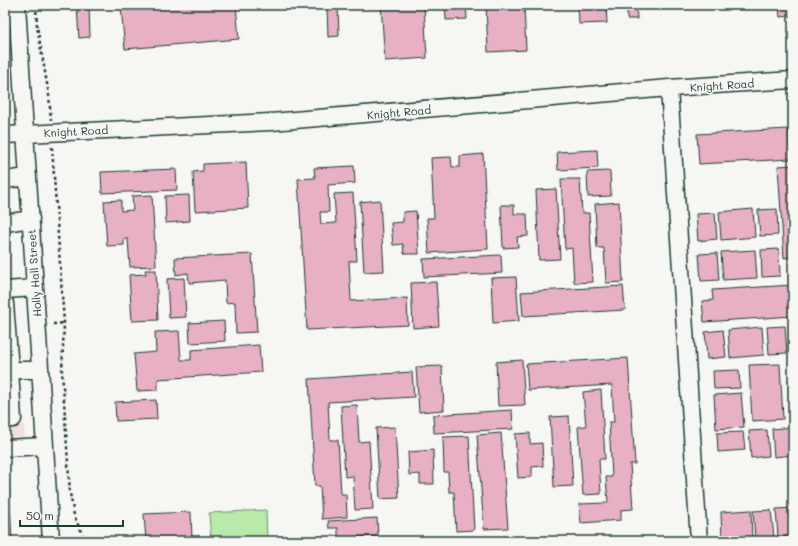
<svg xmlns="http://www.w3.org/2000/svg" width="798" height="546" viewBox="0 0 798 546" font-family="Mali,sans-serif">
	<rect width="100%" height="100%" fill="#f6f6f2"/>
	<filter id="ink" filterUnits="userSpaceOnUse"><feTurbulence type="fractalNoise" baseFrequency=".025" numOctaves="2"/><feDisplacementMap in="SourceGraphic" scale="8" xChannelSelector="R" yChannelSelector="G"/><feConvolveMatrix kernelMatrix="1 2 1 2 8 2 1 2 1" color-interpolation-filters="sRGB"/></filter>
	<g filter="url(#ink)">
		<!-- built -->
		<path fill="#f2e1e4" d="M5,183L25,440L5,442Z"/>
		<!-- green -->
		<path fill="#b9eaaa" stroke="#6c946f" d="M266,510L267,541H211L209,513Z"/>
		<!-- building -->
		<path fill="#e7b0c5" stroke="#1f3d34" d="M141,5H236L239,39L125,49L121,7Z
			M381,5H424L427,58L385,61Z
			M445,5H466L467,19L446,20Z
			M486,5H524L526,50L488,52Z
			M578,5H606L607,23L579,24Z
			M627,5H636L637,19H627Z
			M89,6L90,37L79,38L77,7Z
			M793,6V16L780,17L779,7Z
			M327,7H338L339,36L328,37Z
			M789,129L791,159L699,164L697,134Z
			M597,150L598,168L558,170L557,152Z
			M483,154L488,249L429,253L427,218H434L431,158L451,157L452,167H460V156Z
			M246,162L248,208L195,211L193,172L203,171V164Z
			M793,165V257L784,258L778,166Z
			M354,166L355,183L328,185L329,212H320L321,224L336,223L334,194L353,193L357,261H349L351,301L407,298L408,325L307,330L298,179L315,178L314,168Z
			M176,169L177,190L102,193L101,172Z
			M610,171L611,196L588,197L587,172Z
			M561,179H580L582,213H589L593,282L574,283L572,248L565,249Z
			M556,189L560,259L539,260L536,190Z
			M152,195L156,266L130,267L128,239H124V245L107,246L104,201L121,200V211L133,210L132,196Z
			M189,195L190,221L166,223L165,196Z
			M380,200L384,271L364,272L360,202Z
			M619,202L623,282L606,283L604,248H597L595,204Z
			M501,205H514V214H527L528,236L517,237L518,247L503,248Z
			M753,209L755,237L721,240L719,212Z
			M777,209L778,235L760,236L758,210Z
			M416,211L419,254H404L403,244L393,245L391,223L403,222V212Z
			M715,213L717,239L698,241L696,214Z
			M779,249L780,276L762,277L761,250Z
			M755,250L757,278L723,280L721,252Z
			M717,253L719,280L701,281L699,254Z
			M252,254L257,332L236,333L235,302L226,303L225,280L189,283L188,273L176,275L175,258Z
			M501,255L502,273L424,277L423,259Z
			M145,270H156L158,320L132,321L129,275L146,274Z
			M516,277L519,321L493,323L491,278Z
			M184,278L186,317L169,318L167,279Z
			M436,282L439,326L413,328L411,283Z
			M793,285V316L704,322L702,301L713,300L712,290Z
			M623,286L625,310L523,316L521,292Z
			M224,321L225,341L190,343L189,323Z
			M793,323V397L789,324Z
			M785,326L787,353L769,354L767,327Z
			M762,327L764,355L730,358L728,330Z
			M723,330L726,357L707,359L705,332Z
			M179,331L181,360H191V350L259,345L261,372L158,379V390L137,391L134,354L156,352L155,332Z
			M628,358L635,464H630L633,509L621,510V520L581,523L579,504L608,503L606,477H612L609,422H614L612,385L528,390L526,364Z
			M522,360L525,405L498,406L496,362Z
			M780,364L783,419L752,421L749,365Z
			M442,366L444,410L419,412L416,367Z
			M739,370L740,388L714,389L713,371Z
			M412,372L414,397L328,402L330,440H338L341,494H346L347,517L322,519L320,486H315L309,379Z
			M601,390L605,459H599L601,494L583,495L578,427L586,426L583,392Z
			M741,393L744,427L716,429L714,395Z
			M156,400L157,419L116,421L115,402Z
			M357,405L359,442L369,441L373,509L355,510L353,476L345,477L341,406Z
			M512,410L513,429L434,433L433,415Z
			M569,416L573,486L554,487L550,417Z
			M395,427L399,498L380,499L376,428Z
			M793,427V455L774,457L772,429Z
			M767,430L769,456L751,458L749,431Z
			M743,432L745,450L718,452L717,433Z
			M501,433L508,528L484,529L477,435Z
			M530,433V444L542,443L543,466L532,467V477L518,478L515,434Z
			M469,436L474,530L456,531L454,492H449L448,472H444L443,437Z
			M433,450L434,484H420V474L409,475L408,452Z
			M5,469H8L12,541H5Z
			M793,508V536L778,537L776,509Z
			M751,510L752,541H722L721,512Z
			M771,510L774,537L755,538L753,511Z
			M191,512L192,541H146L144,514Z
			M377,518L378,536L338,538V528H329L328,521Z"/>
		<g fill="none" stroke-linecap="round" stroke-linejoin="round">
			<defs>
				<path id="minor" d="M17,5L51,541
					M669,88L699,541
					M5,135L271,122L669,88L793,80
					M5,180L28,177
					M5,223L31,219
					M5,290L35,288
					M5,303L10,370H40
					M5,371L10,370L13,419H5
					M5,448L45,446"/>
			</defs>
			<!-- minor casing -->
			<use href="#minor" stroke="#1f3d34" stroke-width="19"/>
			<!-- path -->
			<path stroke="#1f3d34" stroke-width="2.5" stroke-dasharray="3 3" stroke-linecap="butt" d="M36,5L37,26L49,95L51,120
				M52,147L64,323L62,371L70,493L74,515L85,541
				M53,324L64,323"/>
			<!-- minor -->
			<use href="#minor" stroke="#f6f6f2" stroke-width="16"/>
		</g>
	</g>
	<g text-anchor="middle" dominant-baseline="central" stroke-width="3" stroke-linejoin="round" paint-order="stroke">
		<!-- street labels -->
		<g font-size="11" fill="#1f3d34" stroke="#f6f6f2">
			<text transform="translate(722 85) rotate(-4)">Knight Road</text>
			<text transform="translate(399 112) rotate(-5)">Knight Road</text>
			<text transform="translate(76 131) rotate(-3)">Knight Road</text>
			<text transform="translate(34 273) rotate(-94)">Holly Hall Street</text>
		</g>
	</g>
	<!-- margin -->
	<rect width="798" height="546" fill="none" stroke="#f6f6f2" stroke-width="20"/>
	<rect x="10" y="10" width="778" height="526" fill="none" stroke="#1f3d34" stroke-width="1.5" filter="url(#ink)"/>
	<!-- scale -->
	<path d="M20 520v6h103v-6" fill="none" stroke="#1f3d34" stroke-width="2"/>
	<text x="26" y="520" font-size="12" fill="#1f3d34" stroke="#f6f6f2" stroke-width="3" paint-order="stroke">50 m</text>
</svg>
